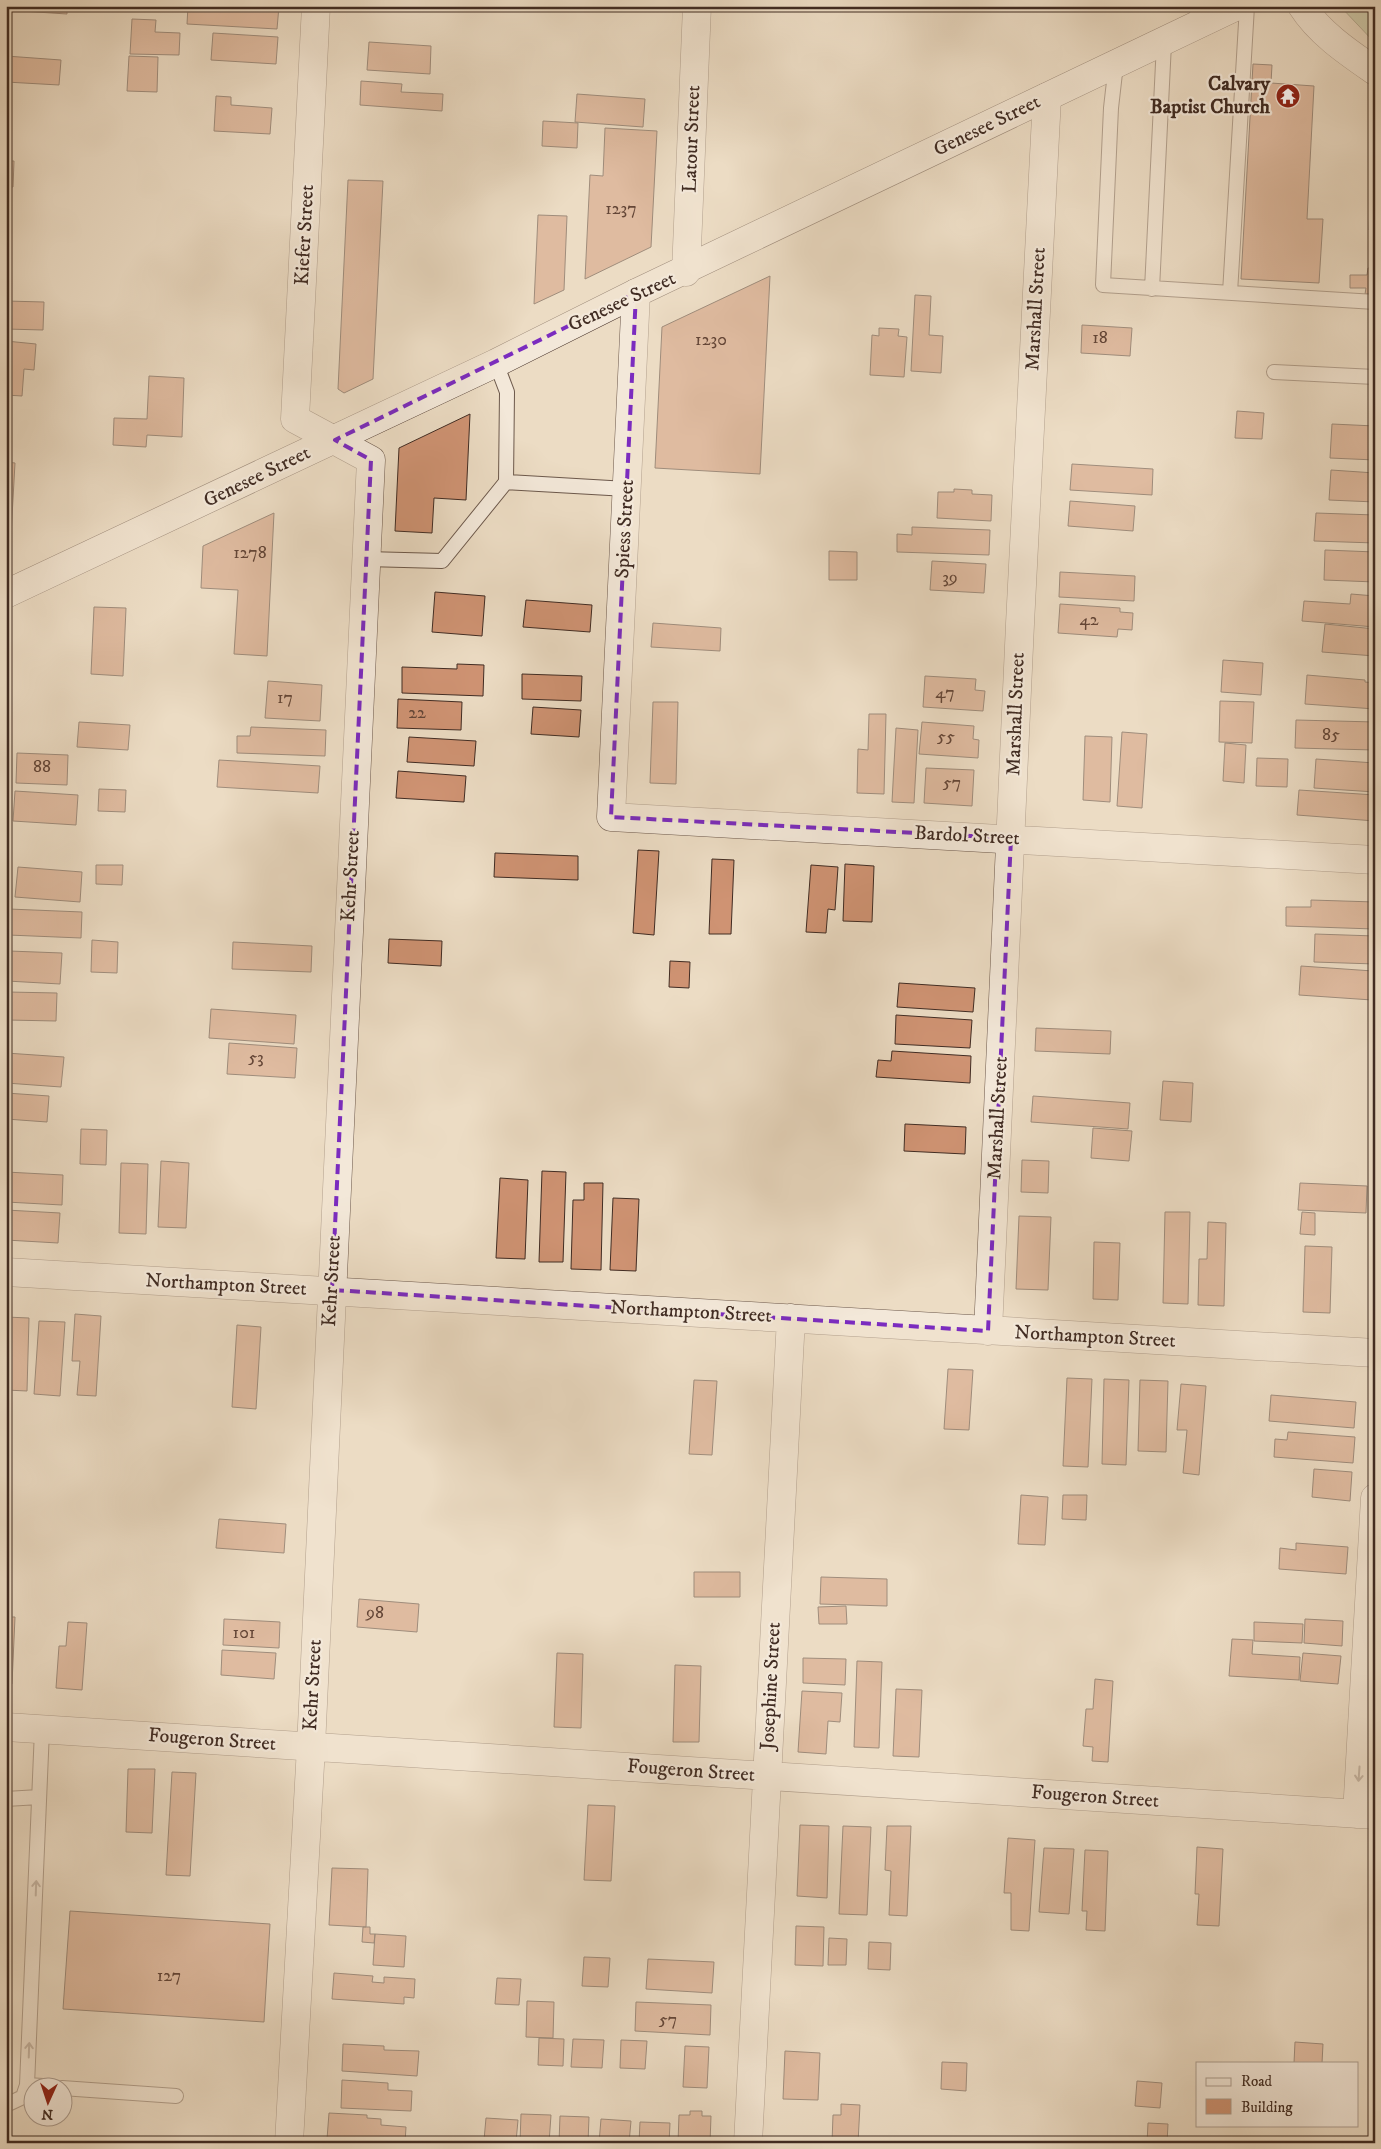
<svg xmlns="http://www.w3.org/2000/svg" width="1381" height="2149" viewBox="0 0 1381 2149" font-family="'IM FELL DW Pica',serif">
	<rect width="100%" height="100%" fill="#ecdcc4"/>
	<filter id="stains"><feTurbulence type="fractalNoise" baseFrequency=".004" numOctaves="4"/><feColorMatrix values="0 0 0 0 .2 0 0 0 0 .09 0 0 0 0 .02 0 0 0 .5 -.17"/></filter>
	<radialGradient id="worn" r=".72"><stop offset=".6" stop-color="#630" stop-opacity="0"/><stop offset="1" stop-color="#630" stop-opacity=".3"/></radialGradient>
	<!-- green -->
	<path fill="#b3c298" stroke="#7a775e" d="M1340,6H1375V43Z"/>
	<!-- building -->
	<path fill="#cf9373" stroke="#412c23" d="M6,6H67V14L6,10Z
		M188,6H279L277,29L187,24Z
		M132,19L156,20L155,32L180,33L179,55L130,54Z
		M213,33L278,37L276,64L211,60Z
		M369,42L431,46L430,74L367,70Z
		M6,56L61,60L59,85L6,82Z
		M129,56L158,57L157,92L127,91Z
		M1253,64L1272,65L1271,83L1314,86L1307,219H1323L1319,283L1241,279Z
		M361,81L402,84L401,92L443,94L442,111L360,105Z
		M577,94L645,99L643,127L575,122Z
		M216,96L231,97V105L272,108L270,134L214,131Z
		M543,121L578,123L577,148L542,146Z
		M605,128L657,131L651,247L585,279L590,175L603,176Z
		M6,161H14L13,187H6Z
		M1372,161H1375V230H1369Z
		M348,180L383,181L373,379L344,393L338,389Z
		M538,215L567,216L564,290L534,304Z
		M1368,268H1375V294H1365L1366,288H1350V275H1367Z
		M770,276L760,474L655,468L662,327Z
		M915,295L931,296L929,335L943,336L941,373L911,371Z
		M6,301L44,302L43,330L6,329Z
		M1082,325L1132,328L1130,356L1081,353Z
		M879,328L899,329L898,336L907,337L904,377L870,375L872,335L879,336Z
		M6,341L36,344L34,370L24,369L22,396L6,395Z
		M149,376L184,378L182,437L147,435L146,447L113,445L114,418L147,419Z
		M1237,411L1264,413L1262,439L1235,438Z
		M470,414L466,500L434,498L432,533L395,531L399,448Z
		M1332,424L1375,426V460L1330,458Z
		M6,462L15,463L10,553H6Z
		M1072,464L1153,469L1152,495L1070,490Z
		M1331,470L1375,473V502L1329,500Z
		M954,489L972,490V494L992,495L991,521L937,518L938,492H954Z
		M1070,501L1135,506L1133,531L1068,526Z
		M274,513L267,656L234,654L238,590L201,588L203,546Z
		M1316,513L1375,515V543L1314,541Z
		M912,527L990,530L989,555L897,552V534L912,535Z
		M1325,550L1375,552V582L1324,580Z
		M829,551L857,552V580H829Z
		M932,561L986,564L984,593L930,590Z
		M1060,572L1135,576L1134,601L1059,597Z
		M435,592L485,596L482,636L432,632Z
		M1351,594L1375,596V627L1302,621L1304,601L1350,604Z
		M526,600L592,605L590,632L523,627Z
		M1060,604L1120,608V612L1133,613L1132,630L1118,629L1117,637L1058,633Z
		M94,607L126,608L123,676L91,674Z
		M653,623L721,628L720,651L651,647Z
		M1325,624L1375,629V656L1322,652Z
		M1223,660L1263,663L1261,695L1221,692Z
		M457,664L484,665L483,696L402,693V667L457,669Z
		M522,674L582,676L581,701L522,699Z
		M1307,675L1365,680V682L1375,683V709L1305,704Z
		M925,676L976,679L975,690L985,691L983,711L923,707Z
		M268,681L322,685L320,721L265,718Z
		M398,699L462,702L461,730L397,728Z
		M1220,701L1254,702L1252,743L1219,742Z
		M653,702H678L676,784L650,783Z
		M533,707L581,710L579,737L531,734Z
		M869,714H886L884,794L857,793L858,749L868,750Z
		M1296,720L1375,722V750L1295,748Z
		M79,722L130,725L128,750L77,747Z
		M922,722L974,726L973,739L979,740L978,758L919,754Z
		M251,727L326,730L325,756L237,753V736H250Z
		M896,728L918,730L914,803L892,802Z
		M1122,732L1147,734L1142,808L1117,806Z
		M1085,736L1112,737L1110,802L1083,800Z
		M409,737L476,741L474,766L407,762Z
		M1225,743L1246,745L1244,783L1223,781Z
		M17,753L68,755L67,785L16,783Z
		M1257,758L1288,759L1287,787L1256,786Z
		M1316,759L1375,763V792L1314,788Z
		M219,760L320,766L318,793L217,787Z
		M926,768L974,770L972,806L924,803Z
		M398,771L466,776L464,802L396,798Z
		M99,789L126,790L125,812L98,811Z
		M1299,790L1375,795V821L1297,815Z
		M15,791L78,795L76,825L13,821Z
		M638,850L659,851L654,935L633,933Z
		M495,853L578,856V880L494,877Z
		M712,859L734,860L731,934H709Z
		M845,864L874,866L872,922L843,921Z
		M96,865H123L122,885L96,884Z
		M811,865L838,867L835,910L828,909L826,933L806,932Z
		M18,867L82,872L80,902L15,897Z
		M1311,900L1375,902L1374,929L1286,926V907H1311Z
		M9,909L82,912L81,938L8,935Z
		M1315,934L1375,936V964L1314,962Z
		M389,939L442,941L441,966L388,963Z
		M92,940L118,942L117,973L91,972Z
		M233,942L312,946L311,972L232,969Z
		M9,951L62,953L60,984L7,981Z
		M670,961L690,962L689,988L669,987Z
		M1301,966L1373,971L1372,1000L1299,995Z
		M899,983L975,988L973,1012L897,1007Z
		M8,992L57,993L56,1021L8,1020Z
		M211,1009L296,1015L294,1044L209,1038Z
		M896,1015L972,1020L970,1048L895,1044Z
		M1036,1028L1111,1031L1110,1054L1035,1051Z
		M229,1043L297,1048L295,1078L227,1074Z
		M892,1051L971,1056L970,1083L876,1077L878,1060L891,1061Z
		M6,1053L64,1057L61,1087L6,1083Z
		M1163,1081L1193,1083L1191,1122L1160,1120Z
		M6,1093L49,1096L47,1122L6,1119Z
		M1033,1096L1130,1103L1128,1129L1031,1122Z
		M905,1124L966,1127L965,1154L904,1151Z
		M1093,1128L1132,1131L1129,1161L1091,1158Z
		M81,1129L107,1130L106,1165L80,1164Z
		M1022,1160L1049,1161L1048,1193L1021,1192Z
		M161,1161L189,1163L186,1228L158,1227Z
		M121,1163L148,1164L146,1234L119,1233Z
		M542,1171L566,1172L563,1262H539Z
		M6,1172L63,1175L62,1205L6,1202Z
		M500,1178L528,1180L525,1259L496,1258Z
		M584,1183H603L601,1270L571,1269L573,1200H584Z
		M1300,1183L1367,1186L1366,1213L1298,1210Z
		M613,1198L639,1199L636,1271L610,1270Z
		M6,1210L60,1213L58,1243L6,1240Z
		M1165,1212H1190L1188,1304L1163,1303Z
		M1302,1212L1315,1213V1235L1300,1234Z
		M1019,1216L1051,1217L1048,1290L1016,1289Z
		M1208,1222L1226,1223L1224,1306L1198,1305L1199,1259H1207Z
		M1094,1242L1120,1243L1118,1300L1093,1299Z
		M1305,1246L1332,1247L1330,1313L1303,1312Z
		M75,1314L101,1316L96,1396L77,1395L80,1361H72Z
		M6,1317L29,1318L27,1391L6,1390Z
		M39,1321L65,1322L60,1396L34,1394Z
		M237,1325L261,1327L256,1409L232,1407Z
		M948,1369L973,1370L969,1430L944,1429Z
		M1067,1378L1092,1379L1088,1467L1063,1466Z
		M1104,1379L1129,1380L1126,1465L1102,1464Z
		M694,1380L717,1381L712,1455L689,1454Z
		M1140,1380L1168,1381L1166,1452L1138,1451Z
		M1181,1384L1206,1386L1199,1475L1183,1473L1187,1430H1177Z
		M1271,1395L1356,1402L1354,1428L1269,1421Z
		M1288,1432L1355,1437L1353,1463L1274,1457L1275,1439L1287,1440Z
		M1314,1469L1352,1472L1350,1501L1312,1497Z
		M1021,1495L1048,1497L1045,1545L1018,1544Z
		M1063,1495H1087L1086,1520L1062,1519Z
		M219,1519L286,1524L284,1553L216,1548Z
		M1296,1543L1348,1547L1346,1574L1279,1569L1280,1548L1296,1550Z
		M694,1572H740V1597H694Z
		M821,1577L887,1579V1606L820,1604Z
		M359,1599L419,1604L417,1632L357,1627Z
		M846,1606L847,1624H819L818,1607Z
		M6,1617H15L12,1684H6Z
		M224,1619L280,1622L279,1648L223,1645Z
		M1305,1619L1343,1621L1342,1646L1304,1643Z
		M68,1622L87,1623L82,1690L56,1688L59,1646H66Z
		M1254,1622L1303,1624L1302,1643L1254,1641Z
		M1232,1639L1253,1640L1252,1654L1300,1657L1299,1680L1229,1676Z
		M222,1650L276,1653L274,1679L221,1675Z
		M557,1653L583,1654L581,1728L554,1727Z
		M1303,1653L1341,1656L1338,1684L1300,1681Z
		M803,1658L846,1659L845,1685L803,1683Z
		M857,1661L882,1662L879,1748L854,1747Z
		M675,1665L701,1666L699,1742H673Z
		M1095,1679L1113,1681L1108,1762L1092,1761L1093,1747L1083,1746L1086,1709H1093Z
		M896,1689L922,1690L919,1757L893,1756Z
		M802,1691L842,1693L840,1722L828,1721L826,1754L798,1752Z
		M128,1769H155L152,1833L126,1832Z
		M172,1772L196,1773L190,1876L166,1875Z
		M588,1805L615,1806L611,1881L584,1880Z
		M800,1825L829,1826L827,1898L797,1896Z
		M843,1826L871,1827L867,1915L839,1914Z
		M887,1826H911L907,1916L889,1915L891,1871L885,1870Z
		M1008,1838L1035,1840L1029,1931L1011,1930V1893H1004Z
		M1197,1847L1223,1849L1219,1926L1197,1925L1199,1894H1195Z
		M1044,1848L1074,1849L1069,1914L1039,1912Z
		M1085,1850L1108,1851L1105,1931L1086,1930L1087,1911H1082Z
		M332,1868L368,1869L366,1927L329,1925Z
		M70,1911L270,1924L264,2022L63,2009Z
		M796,1926L824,1927L823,1966L795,1965Z
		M363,1927H370V1934H375L374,1943L362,1942Z
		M375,1934L406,1936L404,1967L373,1965Z
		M829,1938L847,1939L846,1965H828Z
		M869,1942L891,1943L890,1970L868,1969Z
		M584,1957L610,1958L608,1987L582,1986Z
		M648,1959L714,1962L712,1993L646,1989Z
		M334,1973L373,1976L372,1982L384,1983V1977L415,1979L414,1998L404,1997V2004L332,1999Z
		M497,1978L521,1979L519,2005L495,2004Z
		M527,2001L554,2002L553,2038L526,2037Z
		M636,2002L711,2005L710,2035L635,2031Z
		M539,2038L564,2039L563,2066L538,2065Z
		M573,2039L604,2040L602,2068L571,2067Z
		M621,2040L647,2041L645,2069L620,2068Z
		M1295,2042L1323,2044L1322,2063H1294Z
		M343,2044L384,2046V2050L419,2051L417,2076L342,2071Z
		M685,2046L709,2047L707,2088L683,2087Z
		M785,2051L820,2053L818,2100L783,2099Z
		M942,2062L967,2063L966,2091L941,2089Z
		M342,2080L388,2083V2090L412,2091L411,2111L341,2108Z
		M1137,2081L1162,2083L1160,2108L1135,2106Z
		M841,2104L860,2105L858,2143H832L833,2115H841Z
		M690,2111H702V2116H711L710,2143H678L679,2115H690Z
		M329,2113L367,2115V2118L381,2119V2125L406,2127L405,2143L327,2139Z
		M521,2114L551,2115L549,2143H520Z
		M560,2116L589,2117L588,2143H559Z
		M486,2118L518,2120L516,2142L484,2140Z
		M601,2119L631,2121L629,2143H599Z
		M640,2122L670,2123L669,2143H639Z
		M1148,2123L1168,2124L1167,2143H1147Z
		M1306,2138L1319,2139V2143H1305Z
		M869,2139L897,2140V2143H868Z
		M1178,2140L1204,2141V2143H1178Z"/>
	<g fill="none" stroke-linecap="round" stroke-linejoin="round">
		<defs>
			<path id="lane" d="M1195,6L1203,23
				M1116,64L1111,108L1103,285L1375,302
				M1152,289L1164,43
				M1230,293L1247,6
				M496,363L507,392L506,482L627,489
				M1274,372L1375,377
				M366,559L442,561L506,482
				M6,1799L39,1797
				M27,2085L43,2086
				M62,2088L176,2096
				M6,2105L23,2097L27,2085L42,1730"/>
			<path id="street" d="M1302,6C1319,33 1349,53 1375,71
				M686,272L697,6
				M636,293L611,817L1375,860
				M6,1272L1375,1353
				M988,1331L1020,624L1047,97
				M6,1727L1375,1815
				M1357,1814L1375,1498
				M289,2143L311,1747L371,460L295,419L316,6
				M748,2143L791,1318"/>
			<path id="secondary" d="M6,594L496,363L636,293L1237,6"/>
		</defs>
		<!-- lane casing -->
		<use href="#lane" stroke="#6c584b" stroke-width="16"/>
		<!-- street casing -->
		<use href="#street" stroke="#6c584b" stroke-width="29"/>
		<!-- secondary casing -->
		<use href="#secondary" stroke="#412c23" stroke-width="29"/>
		<!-- lane -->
		<use href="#lane" stroke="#f3e8d9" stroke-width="14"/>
		<!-- street -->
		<use href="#street" stroke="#f3e8d9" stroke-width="28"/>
		<!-- secondary -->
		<use href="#secondary" stroke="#f3e8d9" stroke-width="28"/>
	</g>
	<!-- one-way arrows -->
	<defs><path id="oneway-shaft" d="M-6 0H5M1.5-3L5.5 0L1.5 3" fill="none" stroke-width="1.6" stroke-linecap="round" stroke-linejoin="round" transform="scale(1.25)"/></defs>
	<g stroke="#9a8a7e">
		<use href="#oneway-shaft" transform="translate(1359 1774) rotate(94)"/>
		<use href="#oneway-shaft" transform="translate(36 1888) rotate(-88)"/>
		<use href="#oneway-shaft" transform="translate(29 2050) rotate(-88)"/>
	</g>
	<!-- marked area -->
	<path d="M0 0H1381V2149H0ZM636,293L611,817L1011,838L988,1331L332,1290L371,460L335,440Z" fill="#ecdcc4" fill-opacity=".55" fill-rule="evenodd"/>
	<path fill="none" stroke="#7b2cbf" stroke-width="4" stroke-dasharray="10 6" stroke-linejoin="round" d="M636,293L611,817L1011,838L988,1331L332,1290L371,460L335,440Z"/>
	<!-- icons -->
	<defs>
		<symbol id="temple-disc" viewBox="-11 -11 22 22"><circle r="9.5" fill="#8f2418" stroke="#f3e8d9"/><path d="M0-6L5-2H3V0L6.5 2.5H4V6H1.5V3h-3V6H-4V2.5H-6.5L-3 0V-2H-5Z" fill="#fff"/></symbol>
	</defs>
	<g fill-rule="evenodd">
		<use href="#temple-disc" x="1274" y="82" width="28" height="28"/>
	</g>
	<g text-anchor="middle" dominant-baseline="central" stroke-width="4.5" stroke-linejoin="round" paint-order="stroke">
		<!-- number labels -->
		<g font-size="18" fill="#644637">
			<text x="621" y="209">1237</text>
			<text x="1100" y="338">18</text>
			<text x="711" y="340">1230</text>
			<text x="250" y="553">1278</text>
			<text x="950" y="578">39</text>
			<text x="1089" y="620">42</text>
			<text x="945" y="693">47</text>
			<text x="285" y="698">17</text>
			<text x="417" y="713">22</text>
			<text x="1331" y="735">85</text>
			<text x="946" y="737">55</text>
			<text x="42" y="767">88</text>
			<text x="952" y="783">57</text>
			<text x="256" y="1058">53</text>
			<text x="375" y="1613">98</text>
			<text x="244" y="1633">101</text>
			<text x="169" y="1976">127</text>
			<text x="668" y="2020">57</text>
		</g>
		<!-- poi labels -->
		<g font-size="20" font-weight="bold" fill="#412c23" stroke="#f3e8d9" text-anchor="end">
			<text x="1270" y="84">Calvary<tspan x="1270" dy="23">Baptist Church</tspan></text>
		</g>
		<!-- street labels -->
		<g font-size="20" fill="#412c23" stroke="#f3e8d9">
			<text transform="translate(987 126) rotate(-26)">Genesee Street</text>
			<text transform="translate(692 139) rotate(-88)">Latour Street</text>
			<text transform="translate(305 235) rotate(-87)">Kiefer Street</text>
			<text transform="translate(622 302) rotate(-25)">Genesee Street</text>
			<text transform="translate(1036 309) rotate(-87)">Marshall Street</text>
			<text transform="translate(257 477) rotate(-26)">Genesee Street</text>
			<text transform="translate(625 529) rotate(-87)">Spiess Street</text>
			<text transform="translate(1016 714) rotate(-88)">Marshall Street</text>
			<text transform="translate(967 836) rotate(3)">Bardol Street</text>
			<text transform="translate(351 876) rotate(-87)">Kehr Street</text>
			<text transform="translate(998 1118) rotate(-87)">Marshall Street</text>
			<text transform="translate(332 1281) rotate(-87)">Kehr Street</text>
			<text transform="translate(226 1285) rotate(3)">Northampton Street</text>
			<text transform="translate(691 1312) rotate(3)">Northampton Street</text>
			<text transform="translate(1095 1337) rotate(3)">Northampton Street</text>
			<text transform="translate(313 1685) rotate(-87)">Kehr Street</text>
			<text transform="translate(771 1686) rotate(-87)">Josephine Street</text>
			<text transform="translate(212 1740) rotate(4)">Fougeron Street</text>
			<text transform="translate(691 1771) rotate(4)">Fougeron Street</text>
			<text transform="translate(1095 1797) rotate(4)">Fougeron Street</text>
		</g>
	</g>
	<!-- margin -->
	<rect width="1381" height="2149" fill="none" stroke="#ecdcc4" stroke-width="25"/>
	<rect x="8" y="8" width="1366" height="2134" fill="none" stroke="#412c23" stroke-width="2.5"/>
	<rect x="12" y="12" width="1356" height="2124" fill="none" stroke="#412c23"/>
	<!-- legend -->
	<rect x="1196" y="2062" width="162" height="65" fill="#f3e8d9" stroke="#ac9d90"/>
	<rect x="1206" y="2078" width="25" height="8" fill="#f3e8d9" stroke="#ac9d90"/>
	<text x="1241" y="2086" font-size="15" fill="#412c23">Road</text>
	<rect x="1206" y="2099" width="25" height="15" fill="#cf9373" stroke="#ac9d90"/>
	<text x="1241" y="2112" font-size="15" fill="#412c23">Building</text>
	<!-- north arrow -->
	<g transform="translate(48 2102) rotate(183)"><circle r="24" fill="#f3e8d9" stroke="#ac9d90"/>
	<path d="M0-4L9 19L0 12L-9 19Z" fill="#8f2418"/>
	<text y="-8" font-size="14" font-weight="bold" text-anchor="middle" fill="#412c23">N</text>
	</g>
	<rect width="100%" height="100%" filter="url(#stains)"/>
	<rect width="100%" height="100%" fill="url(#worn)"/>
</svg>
